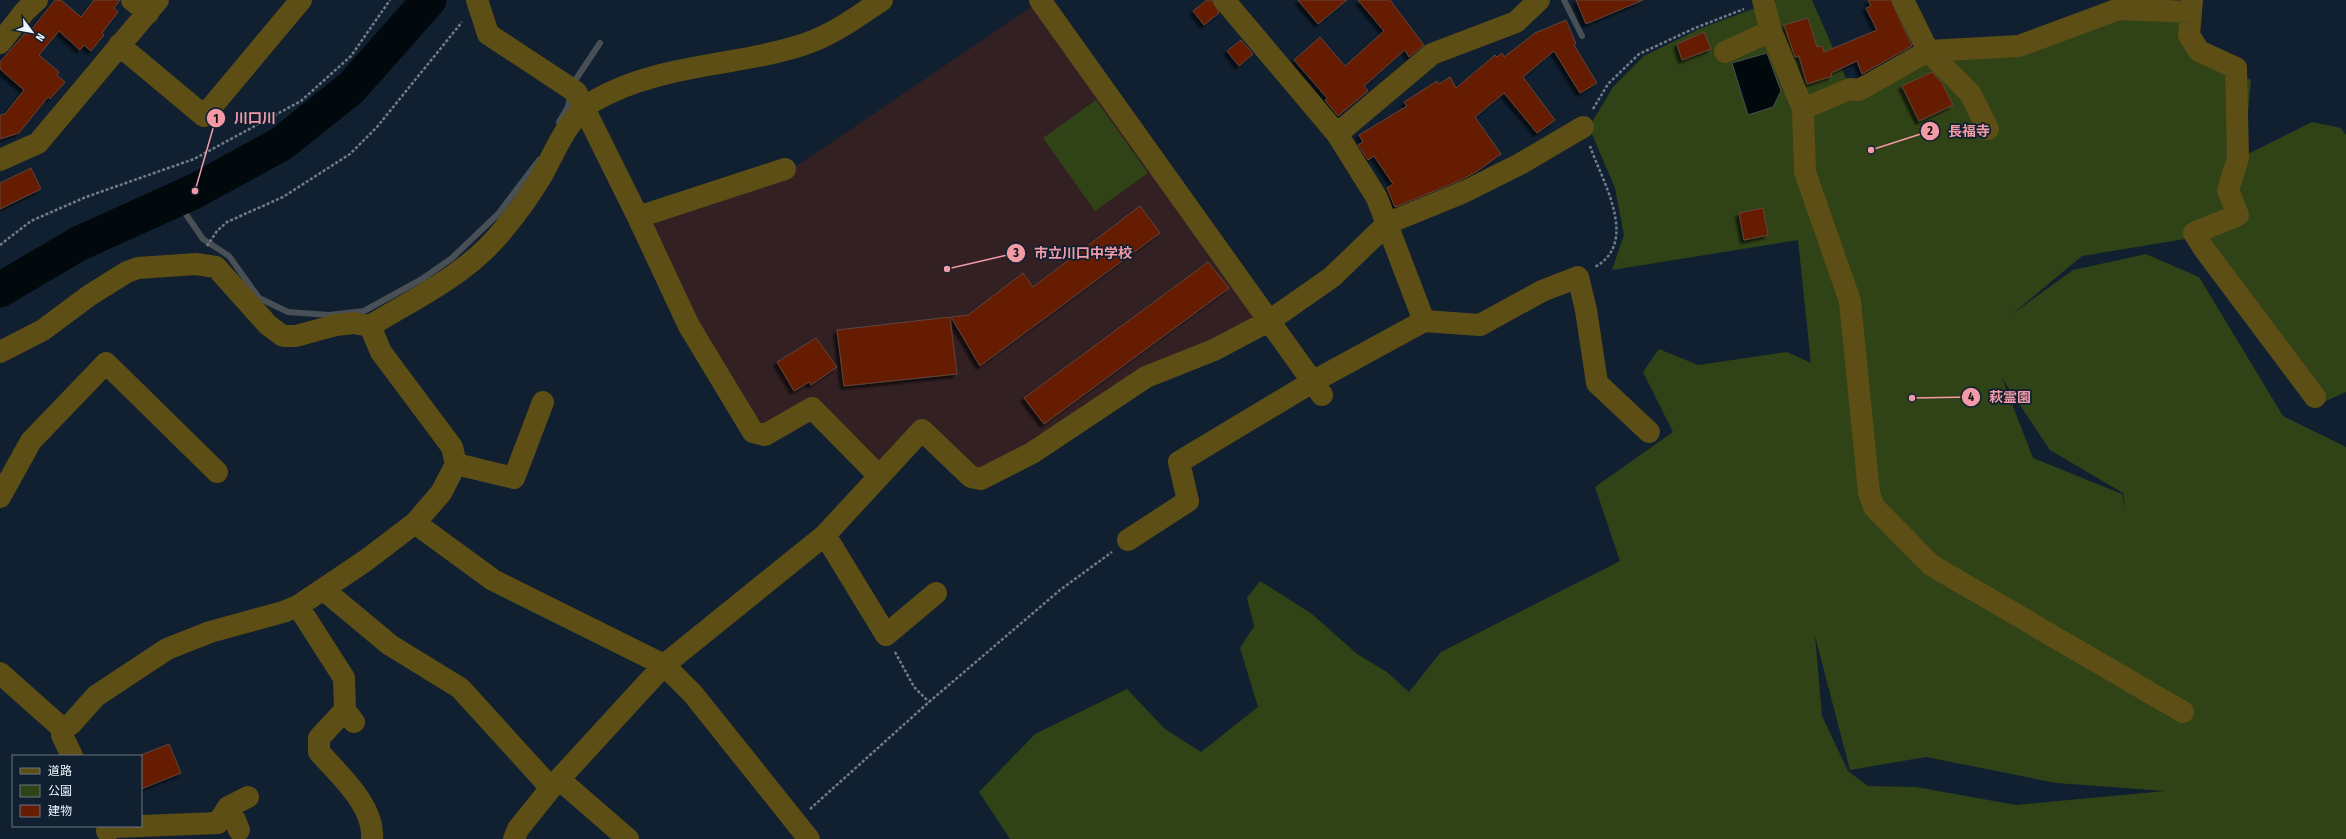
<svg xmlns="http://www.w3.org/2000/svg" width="2346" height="839" viewBox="0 0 2346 839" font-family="'Fira Sans Condensed','Noto Sans JP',sans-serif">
	<defs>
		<filter id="shadow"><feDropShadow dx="-3.5" dy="3.5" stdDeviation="1" flood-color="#0009"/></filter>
	</defs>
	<rect width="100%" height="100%" fill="#102030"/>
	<!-- education -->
	<path fill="#332023" d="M1040,1L1269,321L981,479L922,430L879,476L812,409L765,435L638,217L798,165Z"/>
	<!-- green -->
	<path fill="#304316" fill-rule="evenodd" d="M1777,0H1812L1852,92L1933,53L2121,16L2185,21L2197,59L2251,80L2244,156L2312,122L2341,128L2346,135V392L2317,405L2191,238L2082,256L2011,315L2073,270L2146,254L2199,277L2283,416L2346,447V839H1010L979,792L1035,734L1127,689L1165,729L1201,752L1258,707L1240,648L1254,626L1247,598L1260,581L1312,614L1357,654L1387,672L1409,692L1441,652L1620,561L1595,487L1673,432L1643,372L1659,349L1698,365L1787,352L1811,363L1798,240L1612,270L1624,235L1615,188L1589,127L1613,87L1644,56L1699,29ZM2002,378L2050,450L2123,493L2125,510L2122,494L2033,458ZM1815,636L1850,770L1926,757L2056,783L2165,791L2016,805L1916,787L1868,786L1848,771L1822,716Z
		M1096,100L1148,173L1095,211L1043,138Z"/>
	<!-- water -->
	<path fill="#01090d" stroke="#485056" d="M1767,53L1781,91L1773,107L1748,115L1732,63Z"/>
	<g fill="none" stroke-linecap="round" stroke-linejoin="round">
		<!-- stream -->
		<path stroke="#485056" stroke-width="6" d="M1564,0L1582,36
			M572,85L600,43
			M559,122L568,107L570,96
			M176,200L203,239L229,256L259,298L288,312L329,315L364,311L422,279L452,258L498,214L539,160"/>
		<!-- river -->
		<path stroke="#01090d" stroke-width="35" d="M0,290L78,244L195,191L281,144L351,88L429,0"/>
	</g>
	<!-- building -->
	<path fill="#661d03" stroke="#5f453d" filter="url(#shadow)" d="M55,0H61L81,17L94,0H120L114,8L118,12L102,33L104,35L91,51L84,45L80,50L59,31L39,55L59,72L57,75L65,82L50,99L48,97L19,133L0,139V115L5,114L24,90L0,69V62L25,33L27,35Z
		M1207,0H1212L1219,13L1204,25L1193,11Z
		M1298,0H1347L1318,24Z
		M1358,0H1390L1424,45L1409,57L1405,50L1364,86L1368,91L1338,116L1325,100L1327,98L1294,60L1320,37L1345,66L1384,31Z
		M1576,0H1643L1586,24Z
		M1868,0H1891L1912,46L1862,74L1857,61L1831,73L1832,76L1807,84L1799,56L1795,57L1784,25L1808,18L1817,47L1822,46L1824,52L1877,30L1866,8L1871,6Z
		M1566,20L1576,44L1574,45L1597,83L1580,93L1554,51L1523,77L1555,120L1537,133L1504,93L1475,117L1501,154L1476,172L1459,181L1395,207L1387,188L1393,184L1374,156L1368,160L1358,145L1363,142L1359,135L1407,106L1404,102L1437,81L1439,84L1450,77L1456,88L1495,55L1497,57L1502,53L1504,57L1535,33Z
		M1704,32L1711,49L1682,60L1677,44Z
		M1241,40L1253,54L1239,66L1227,51Z
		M1932,72L1942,83L1953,105L1919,121L1902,86Z
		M31,168L41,189L0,209V183Z
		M1140,206L1160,233L980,366L951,317L968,315L1023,273L1033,287Z
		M1763,208L1768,235L1744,240L1739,213Z
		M1208,262L1229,288L1044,424L1024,398Z
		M950,317L957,374L844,386L837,330Z
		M816,338L837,367L811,385L809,382L794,391L777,362Z
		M169,744L181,773L141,789V755Z"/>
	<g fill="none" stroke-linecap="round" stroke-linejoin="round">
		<!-- path -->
		<path stroke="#707d8a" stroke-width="2.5" stroke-dasharray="3 2" stroke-linecap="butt" d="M1593,109L1608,84L1639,54L1695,28L1744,9
			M1590,146C1602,181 1640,242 1595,267
			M0,245L31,221L86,197L194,159L301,101L351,56L390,0
			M207,246L217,231L227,222L283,197L350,154L377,127L462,22
			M895,652L914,687L929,702
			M810,809L929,702L1060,590L1112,552"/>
		<!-- minor -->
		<path stroke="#5c4e15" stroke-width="22" d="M132,0L148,13
			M477,0L488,34L576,92L638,217L689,326L753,432L765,435L812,408L879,476
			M1040,0L1322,395
			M1224,0L1337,134
			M1539,0L1516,22L1432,54L1337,134L1377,198L1424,321L1480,325L1542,291L1578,277L1586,310L1597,383L1649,432
			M1763,0L1771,31L1803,109L1805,172L1850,301L1869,493L1874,507L1931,565L2183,712
			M1903,0L1928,51L1970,93L1988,129
			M2192,0L2189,35L2199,51L2236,68L2238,158L2228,190L2238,215L2194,233L2204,249L2315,397
			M0,43L25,11L37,0
			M119,45L204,116L301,0
			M1725,52L1771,31
			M1803,109L1850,89L1859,90L1928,51L2019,46L2119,9L2191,12
			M0,160L38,143L158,0
			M638,217L785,169
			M0,352L43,330L90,295L127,272L138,268L196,264L216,267L268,325L283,336H296L336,325L353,323L370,326
			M456,464L514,478L543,402
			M0,497L31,441L106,363L217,472
			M415,523L493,580L664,665L693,694L809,839
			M825,535L886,635L936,593
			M1128,540L1188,501L1179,462L1314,381L1424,321
			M324,590L390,645L460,688L551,788
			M298,606L344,678L345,710
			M0,673L63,729
			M354,722L345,710L319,738V752C339,775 375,806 372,839
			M72,756L62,735L63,729L71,724L96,696L167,649L210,632L283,612L298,606L365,561L415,523L441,493L456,464L452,447L381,352L370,326C417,297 468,274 503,230C517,213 531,194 542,175C556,150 568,117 594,101C659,63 736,67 805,44C833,35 858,16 882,0
			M560,780L628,839
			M223,815L235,820L239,830
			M107,831L115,827L218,823L228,807L248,797
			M514,839L518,829L551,788L664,665L825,535L922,430L971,477L981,479L1032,453L1146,377L1214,350L1269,321L1332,277L1388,223L1464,192L1520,164L1583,127"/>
	</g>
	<!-- callouts -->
	<path fill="none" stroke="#f39aa7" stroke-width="1.5" d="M195 191L216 118M1871 150L1930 131M947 269L1016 253M1912 398L1971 397"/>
	<g fill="#f39aa7" stroke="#102030" stroke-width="1.5">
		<circle cx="195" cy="191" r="4"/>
		<circle cx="1871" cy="150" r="4"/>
		<circle cx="947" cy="269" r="4"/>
		<circle cx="1912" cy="398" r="4"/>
		<circle cx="216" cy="118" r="10"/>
		<circle cx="1930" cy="131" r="10"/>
		<circle cx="1016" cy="253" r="10"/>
		<circle cx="1971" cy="397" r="10"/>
	</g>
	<g font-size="12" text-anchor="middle" font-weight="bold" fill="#111">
		<text x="216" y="123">1</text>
		<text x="1930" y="135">2</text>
		<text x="1016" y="257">3</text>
		<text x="1971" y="401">4</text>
	</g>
	<g font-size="14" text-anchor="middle" font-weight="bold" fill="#f39aa7" stroke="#102030" stroke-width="3.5" stroke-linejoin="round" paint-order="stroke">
		<text x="255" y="123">川口川</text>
		<text x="1969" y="136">長福寺</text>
		<text x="1083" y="258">市立川口中学校</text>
		<text x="2010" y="402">萩霊園</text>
	</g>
	<!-- legend -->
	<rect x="12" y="755" width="130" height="72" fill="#102030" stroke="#687683"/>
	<rect x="20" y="768" width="20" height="6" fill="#5c4e15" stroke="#687683"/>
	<text x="48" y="775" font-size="12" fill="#edf6ff">道路</text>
	<rect x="20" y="785" width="20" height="12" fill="#304316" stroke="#687683"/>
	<text x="48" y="795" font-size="12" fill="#edf6ff">公園</text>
	<rect x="20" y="805" width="20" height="12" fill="#661d03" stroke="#687683"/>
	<text x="48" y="815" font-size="12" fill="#edf6ff">建物</text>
	<!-- north arrow -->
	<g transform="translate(32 32) rotate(122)" stroke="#102030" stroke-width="3" paint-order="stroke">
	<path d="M0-3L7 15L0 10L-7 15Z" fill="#edf6ff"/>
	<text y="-6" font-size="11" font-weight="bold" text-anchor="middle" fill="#edf6ff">N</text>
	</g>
</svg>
